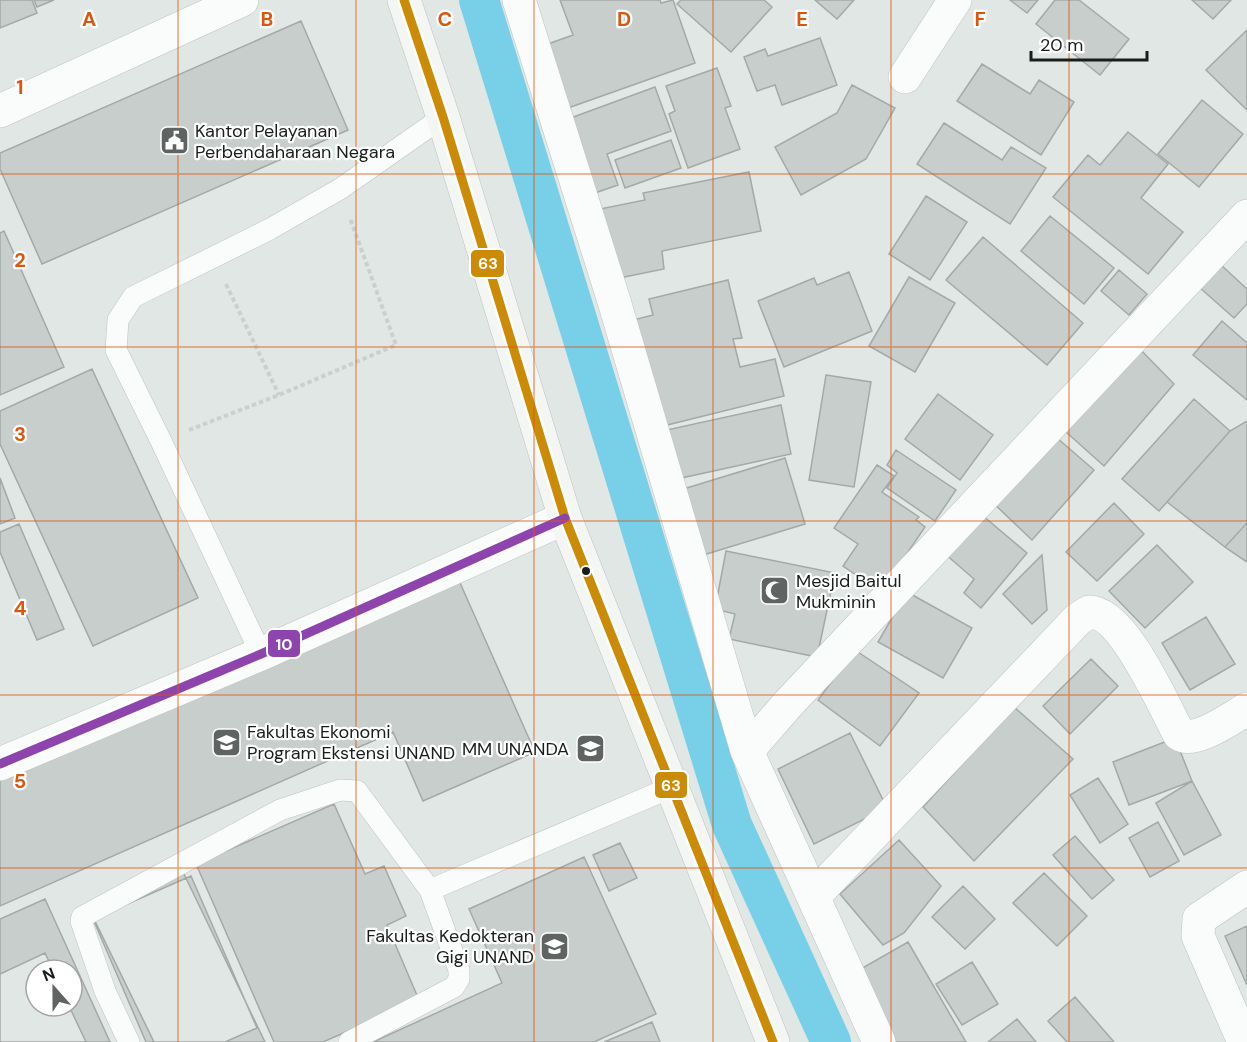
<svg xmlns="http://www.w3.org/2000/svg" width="1247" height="1042" viewBox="0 0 1247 1042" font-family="'DM Sans',sans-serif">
	<rect width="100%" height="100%" fill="#e0e7e4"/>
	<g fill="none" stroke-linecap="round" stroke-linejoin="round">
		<!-- canal -->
		<path stroke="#77d0e8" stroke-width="40" d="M479,0L732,825L831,1042"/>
	</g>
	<!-- building -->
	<path fill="#c8cecc" stroke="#a4a9a8" stroke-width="1.5" fill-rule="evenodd" d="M0,0H32L37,13L0,28Z
		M34,0H54L37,7Z
		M560,0H660L661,3L673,0L695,63L568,108L545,45L573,35Z
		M681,0H764L772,7L731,52L677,4Z
		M815,0H854L837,19Z
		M1010,0H1038L1027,13Z
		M1055,0H1079L1129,39L1100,75L1036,24Z
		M1192,0H1231L1213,19Z
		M301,21L348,130L42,264L0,169V153Z
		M1247,30V110L1206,70Z
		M820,38L837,85L782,105L775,85L757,91L744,57L765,49L768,56Z
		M982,64L1030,94L1039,80L1074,102L1041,155L957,101Z
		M717,68L731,106L725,108L740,149L688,168L669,114L675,111L666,86Z
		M852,85L895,108L866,159L801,195L775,147L837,113Z
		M655,87L671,131L607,154L618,185L595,193L568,119Z
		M1202,100L1243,134L1199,187L1158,154Z
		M944,123L1002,160L1011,147L1046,168L1010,224L917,164Z
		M1128,132L1168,164L1141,198L1183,232L1148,274L1053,197L1088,155L1100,165Z
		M671,140L681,168L625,188L615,160Z
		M749,172L761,231L662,251L664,269L614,279L600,209L645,200L643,193Z
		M926,196L967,222L930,280L889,254Z
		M1050,216L1114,268L1084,304L1021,251Z
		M4,231L64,367L0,395V233Z
		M983,237L1083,323L1047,365L946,280Z
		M1220,264L1247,289V304L1234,318L1199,287Z
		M1119,270L1147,294L1129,315L1101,291Z
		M849,272L872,331L784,367L758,301L814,278L817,285Z
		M909,277L955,303L915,372L869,346Z
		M728,280L742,338L733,339L740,367L775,359L784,396L659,427L633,320L653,315L649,299Z
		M1222,321L1247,343V400L1193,355Z
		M1134,343L1174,384L1104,466L1056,423Z
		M92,369L198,598L93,646L0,444V411Z
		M826,375L871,382L854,487L809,480Z
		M938,394L993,435L960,480L905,439Z
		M1194,399L1230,431L1159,511L1122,479Z
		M781,405L791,454L672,480L662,431Z
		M1247,421V523L1225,547L1167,502L1230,431Z
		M1049,431L1094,470L1032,540L989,499Z
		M896,450L956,490L935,521L887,488L897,473L887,465Z
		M785,458L805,524L700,556L680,490Z
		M877,465L894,476L882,492L919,517L916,520L925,527L881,592L843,566L858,544L834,528Z
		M0,478L15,518L0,524Z
		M1114,503L1144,534L1097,581L1066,552Z
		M982,515L1027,553L981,608L964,593L974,579L944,553Z
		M1247,523V562L1225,547Z
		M19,524L64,629L37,640L0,552V532Z
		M1157,545L1193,582L1145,628L1109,591Z
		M726,551L835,573L817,657L729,639L735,614L715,609Z
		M1042,555L1047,610L1032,624L1003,594Z
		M457,576L535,752L423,801L393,732L0,906V778Z
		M907,592L972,628L943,678L878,642Z
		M1206,617L1235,664L1190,690L1162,643Z
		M855,650L919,693L880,746L818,700Z
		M1091,659L1118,686L1070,734L1043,706Z
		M1014,707L1073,759L974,861L923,807Z
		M850,733L887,808L814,844L778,769Z
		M1175,738L1192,781L1129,805L1113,762Z
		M1098,778L1128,824L1100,843L1070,795Z
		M1192,781L1221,835L1184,855L1156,803Z
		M334,804L365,874L384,866L406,916L387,925L419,1000L323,1042H274L196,864Z
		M1158,822L1179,861L1150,877L1129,838Z
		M1075,836L1114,880L1092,899L1053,855Z
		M899,840L941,886L904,933L883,945L840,894Z
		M620,843L637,878L609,891L593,855Z
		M584,857L656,1014L594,1042H373L502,983L469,909Z
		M183,872L265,1042H154L92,915Z
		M1044,873L1087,916L1057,946L1013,903Z
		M191,876L257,1028L225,1042H146L93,919Z
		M963,886L995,919L965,949L932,917Z
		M45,899L110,1042H0V919ZM36,970H72V1006H36Z
		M1247,926V985L1225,936Z
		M908,942L966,1042H891L852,974Z
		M45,953L53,970H36V1006H69L86,1042H0V974Z
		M972,962L998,1004L962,1025L936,984Z
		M1075,997L1114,1042H1067L1048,1021Z
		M1017,1019L1036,1042H988Z
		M652,1022L660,1042H604Z"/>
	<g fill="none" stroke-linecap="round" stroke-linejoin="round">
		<defs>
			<path id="lane" d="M261,654L161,441L116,350L118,320L133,297L270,229L340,189L443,117
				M430,890L672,787
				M129,1042L105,991L81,921L82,917L280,810L340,790L357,791L430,890L459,970V979L454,987L349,1042"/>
			<path id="street" d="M519,0L614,301L747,751L879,1042
				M905,77L955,0
				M0,111L242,0
				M747,751L788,704L1247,216
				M0,764L261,654L565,518
				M814,896L1078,619L1089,612C1123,611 1164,706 1179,734C1194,745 1231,718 1247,709
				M1244,1042L1198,936L1199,919L1247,887"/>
			<path id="secondary" d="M404,0L443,117L565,518L773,1042"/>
		</defs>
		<!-- lane casing -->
		<use href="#lane" stroke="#bdc3c1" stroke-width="22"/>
		<!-- street casing -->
		<use href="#street" stroke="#bdc3c1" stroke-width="34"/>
		<!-- secondary casing -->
		<use href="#secondary" stroke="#bdc3c1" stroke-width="34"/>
		<!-- path -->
		<path stroke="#cdcfcf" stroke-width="4" stroke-dasharray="4.5 3" stroke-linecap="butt" d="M226,284L279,395
			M189,430L279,395L396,345L350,218"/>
		<!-- lane -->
		<use href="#lane" stroke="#fafbfb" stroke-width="21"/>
		<!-- street -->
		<use href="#street" stroke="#fafbfb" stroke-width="33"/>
		<!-- secondary -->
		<use href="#secondary" stroke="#f3f6f3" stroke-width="33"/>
		<defs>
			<path id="bus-1" d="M404,0L443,117L565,518L773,1042"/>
			<path id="bus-2" d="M0,764L261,654L565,518"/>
		</defs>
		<!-- bus-1 casing -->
		<use href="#bus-1" stroke="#fff" stroke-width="14"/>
		<!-- bus-2 casing -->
		<use href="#bus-2" stroke="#fff" stroke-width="14"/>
		<!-- bus-1 -->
		<use href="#bus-1" stroke="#cb8b06" stroke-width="9"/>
		<!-- bus-2 -->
		<use href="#bus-2" stroke="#8e44ad" stroke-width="9"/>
	</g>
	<!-- grid -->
	<path fill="none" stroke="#de560d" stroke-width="1.5" stroke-opacity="0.55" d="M178,0V1042M356,0V1042M534,0V1042M713,0V1042M891,0V1042M1069,0V1042M0,174H1247M0,347H1247M0,521H1247M0,695H1247M0,868H1247"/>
	<!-- icons -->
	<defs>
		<symbol id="civic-square" viewBox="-11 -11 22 22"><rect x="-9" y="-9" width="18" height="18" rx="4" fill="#5f6462" stroke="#fff"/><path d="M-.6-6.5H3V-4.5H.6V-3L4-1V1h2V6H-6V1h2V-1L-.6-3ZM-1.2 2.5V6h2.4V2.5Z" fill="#fff"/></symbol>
		<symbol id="mosque-square" viewBox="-11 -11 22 22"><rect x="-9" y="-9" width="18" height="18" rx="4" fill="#5f6462" stroke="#fff"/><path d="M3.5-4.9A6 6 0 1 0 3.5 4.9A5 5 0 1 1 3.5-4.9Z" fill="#fff"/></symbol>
		<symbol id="university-square" viewBox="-11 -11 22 22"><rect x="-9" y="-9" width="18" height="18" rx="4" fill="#5f6462" stroke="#fff"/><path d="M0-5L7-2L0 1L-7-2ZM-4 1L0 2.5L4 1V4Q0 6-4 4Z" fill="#fff"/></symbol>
	</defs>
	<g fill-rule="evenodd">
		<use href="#civic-square" x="158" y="124" width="33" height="33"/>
		<use href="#mosque-square" x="758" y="574" width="33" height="33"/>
		<use href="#university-square" x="210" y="726" width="33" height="33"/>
		<use href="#university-square" x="574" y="732" width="33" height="33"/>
		<use href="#university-square" x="538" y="930" width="33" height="33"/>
	</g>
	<!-- markers -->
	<circle fill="#191e1c" stroke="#fff" stroke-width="2" cx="586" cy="571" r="5"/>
	<g text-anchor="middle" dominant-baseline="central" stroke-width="4.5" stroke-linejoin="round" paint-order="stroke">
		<!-- poi labels -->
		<g font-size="18" fill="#191e1c" stroke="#fff" text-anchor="start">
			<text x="195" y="131">Kantor Pelayanan<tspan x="195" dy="21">Perbendaharaan Negara</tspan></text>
			<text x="796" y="581">Mesjid Baitul<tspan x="796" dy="21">Mukminin</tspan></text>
			<text x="247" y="732">Fakultas Ekonomi<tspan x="247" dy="21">Program Ekstensi UNAND</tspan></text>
			<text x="569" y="749" text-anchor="end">MM UNANDA</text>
			<text x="534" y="936" text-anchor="end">Fakultas Kedokteran<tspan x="534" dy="21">Gigi UNAND</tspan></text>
		</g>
	</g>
	<g font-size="20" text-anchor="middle" font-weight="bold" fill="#de560d" stroke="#fff" stroke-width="4.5" stroke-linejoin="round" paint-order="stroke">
		<text x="89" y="26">A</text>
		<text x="267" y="26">B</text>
		<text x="445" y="26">C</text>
		<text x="624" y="26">D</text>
		<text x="802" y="26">E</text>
		<text x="980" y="26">F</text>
		<text x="20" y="94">1</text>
		<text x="20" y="267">2</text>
		<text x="20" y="441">3</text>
		<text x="20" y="615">4</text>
		<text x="20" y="788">5</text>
	</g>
	<g stroke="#fff" stroke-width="2">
		<rect x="470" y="249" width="35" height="29" rx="6" fill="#cb8b06"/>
		<rect x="267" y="629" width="34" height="29" rx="6" fill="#8e44ad"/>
		<rect x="654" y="771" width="34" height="28" rx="6" fill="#cb8b06"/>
	</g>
	<g font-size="16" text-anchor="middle" font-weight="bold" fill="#fff">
		<text x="488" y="269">63</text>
		<text x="284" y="650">10</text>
		<text x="671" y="791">63</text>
	</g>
	<!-- north arrow -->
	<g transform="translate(54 988) rotate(339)"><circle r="28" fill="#ffffff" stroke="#a3a5a4" stroke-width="1.5"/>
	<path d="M0-4.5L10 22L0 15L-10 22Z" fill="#5f6462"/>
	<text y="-9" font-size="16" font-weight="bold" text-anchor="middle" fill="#191e1c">N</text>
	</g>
	<!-- scale -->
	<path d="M1031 51v9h116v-9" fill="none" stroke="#191e1c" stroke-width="3"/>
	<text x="1040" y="51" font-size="18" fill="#191e1c" stroke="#ffffff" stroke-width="4.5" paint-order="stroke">20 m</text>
</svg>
